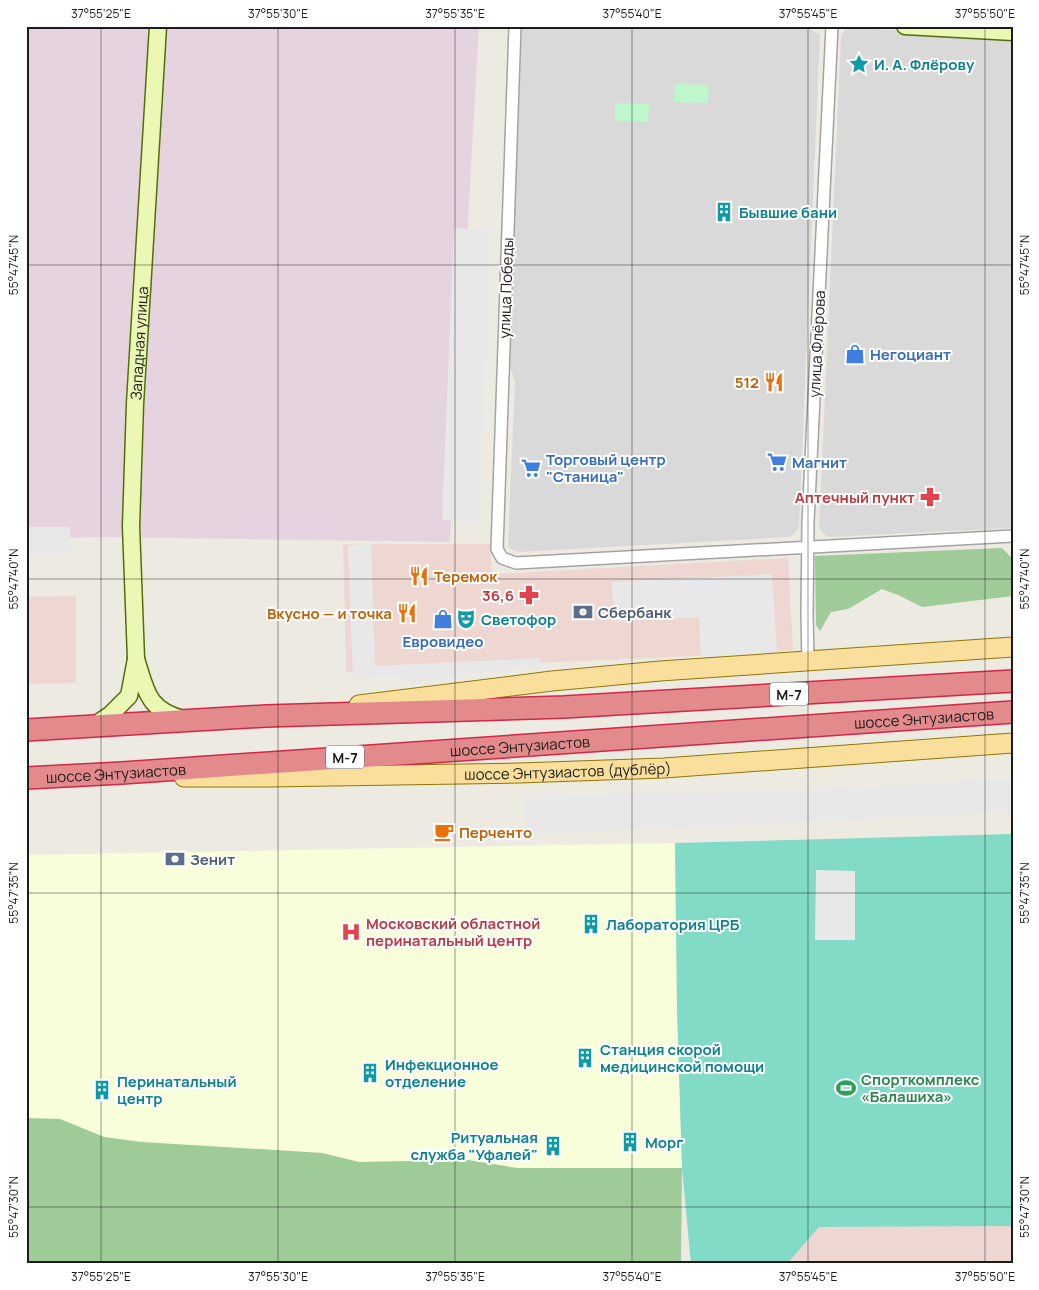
<svg xmlns="http://www.w3.org/2000/svg" width="1039" height="1290" viewBox="0 0 1039 1290" font-family="Manrope,sans-serif">
	<rect width="100%" height="100%" fill="#edebe1"/>
	<!-- residential -->
	<path fill="#dad9d9" d="M522,26H779L807,28L820,34L799,525L798,530L790,537L518,552L511,549L508,546L515,381L509,365Z
		M852,28L1013,37V528L831,537L826,536L819,529L841,37L843,33L846,29Z"/>
	<!-- commercial -->
	<path fill="#eed6d1" d="M343,544H490L492,574L788,558L793,650L776,652L346,672Z
		M76,596V683L26,684V597Z
		M1013,1226V1264H787L819,1227Z"/>
	<!-- industrial -->
	<path fill="#e6d3e0" d="M26,26H479L450,542L104,537L26,538Z"/>
	<!-- education -->
	<path fill="#f8feda" d="M675,843L677,1008L682,1168H517L468,1160L359,1162L322,1153L141,1142L104,1137L60,1119L26,1118V855Z"/>
	<!-- forest -->
	<path fill="#9ecb97" d="M1002,548L1013,559V596L922,607L898,595L882,589L848,609L831,612L820,631L816,625L815,556Z
		M26,1118L60,1119L104,1137L141,1142L322,1153L359,1162L468,1160L517,1168H682L681,1264H26Z"/>
	<!-- park -->
	<path fill="#bef7cc" d="M675,84L709,85L708,103L674,102Z
		M615,103L649,104L648,122L615,121Z"/>
	<!-- pitch -->
	<path fill="#81dbc6" d="M1013,834V1226L819,1227L787,1264H691L682,1168L677,1008L675,843Z"/>
	<!-- parking -->
	<path fill="#e8e8e8" d="M454,228L491,230L479,521L442,520Z
		M26,527H70V553H26Z
		M371,544L375,666L540,658L541,666L402,684L401,677L353,678L348,545Z
		M772,574L777,652L701,656L699,617L614,621L612,582Z
		M1013,778V812L523,834V796L805,791Z
		M816,870L855,871V940H815Z"/>
	<g fill="none" stroke-linecap="round" stroke-linejoin="round">
		<defs>
			<path id="street" d="M515,26L497,549L502,558L516,563L1013,536
				M808,662L807,615L808,522L832,26"/>
			<g id="secondary">
				<path d="M905,26L1013,32"/>
				<path id="s1" d="M136,659L131,526L135,404L158,26"/>
				<path d="M92,727L111,714L129,696L136,659C146,690 147,710 183,719"/>
			</g>
			<g id="primary">
				<path d="M359,705L552,681L660,671L1013,647"/>
				<path id="s2" d="M184,777H270L519,773L664,768L1013,743"/>
			</g>
			<g id="highway">
				<path d="M26,730L266,716L564,707L1013,681"/>
				<path id="s3" d="M26,778L122,773L1013,712"/>
			</g>
		</defs>
		<!-- street casing -->
		<use href="#street" stroke="#a3a3a3" stroke-width="14"/>
		<!-- secondary casing -->
		<use href="#secondary" stroke="#536e08" stroke-width="19"/>
		<!-- primary casing -->
		<use href="#primary" stroke="#8f7704" stroke-width="21"/>
		<!-- highway casing -->
		<use href="#highway" stroke="#d12848" stroke-width="24"/>
		<!-- street -->
		<use href="#street" stroke="#fff" stroke-width="11"/>
		<!-- secondary -->
		<use href="#secondary" stroke="#eaf7b5" stroke-width="16"/>
		<!-- primary -->
		<use href="#primary" stroke="#f9df9b" stroke-width="19"/>
		<!-- highway -->
		<use href="#highway" stroke="#e38a8d" stroke-width="21"/>
	</g>
	<!-- ticks -->
	<path fill="none" stroke="#1c1c1c" stroke-width="1" stroke-opacity="0.45" d="M101,26V1264M278,26V1264M455,26V1264M632,26V1264M808,26V1264M985,26V1264M26,265H1013M26,579H1013M26,893H1013M26,1207H1013"/>
	<!-- icons -->
	<defs>
		<symbol id="sight-bare" viewBox="-9 -9 18 18"><path d="M0-6L1.8-2.2L6-1.7L2.9 1.2L3.7 5.4L0 3.3L-3.7 5.4L-2.9 1.2L-6-1.7L-1.8-2.2Z" fill="#0f9aa8" stroke="#fff" stroke-width="2.5" paint-order="stroke"/></symbol>
		<symbol id="building-bare" viewBox="-9 -9 18 18"><path d="M-4-6H4V6H1V3H-1V6H-4ZM-2.5-4.3h1.7v1.8h-1.7ZM.8-4.3h1.7v1.8H.8ZM-2.5-1h1.7V.8h-1.7ZM.8-1h1.7V.8H.8Z" fill="#0f9aa8" stroke="#fff" stroke-width="2.5" paint-order="stroke"/></symbol>
		<symbol id="shop-bare" viewBox="-9 -9 18 18"><path d="M-5-2.5h2.3a2.7 3.5 0 0 1 5.4 0H5L5.5 6h-11ZM-1.5-2.5h3a1.5 2.3 0 0 0-3 0Z" fill="#3f7fe0" stroke="#fff" stroke-width="2.5" paint-order="stroke"/></symbol>
		<symbol id="restaurant-bare" viewBox="-9 -9 18 18"><path d="M-5-6h1v4h1v-4h1v4h1v-4h1v5L-1.5 .5V6h-2V.5L-5-1ZM5-6V6H3V1.5H1.5Q1.5-4 5-6Z" fill="#e8710a" stroke="#fff" stroke-width="2.5" paint-order="stroke"/></symbol>
		<symbol id="supermarket-bare" viewBox="-9 -9 18 18"><path d="M-6-5.5h2.5l.6 2H6L4.5 2H-2.5L-4.4-4H-6ZM-1.5 3.2a1.3 1.3 0 1 0 .1 0ZM3 3.2a1.3 1.3 0 1 0 .1 0Z" fill="#3f7fe0" stroke="#fff" stroke-width="2.5" paint-order="stroke"/></symbol>
		<symbol id="pharmacy-bare" viewBox="-9 -9 18 18"><path d="M-2-6h4v4h4v4h-4v4h-4v-4h-4v-4h4Z" fill="#e0444e" stroke="#fff" stroke-width="2.5" paint-order="stroke"/></symbol>
		<symbol id="bank-bare" viewBox="-9 -9 18 18"><path d="M-6-4H6V4H-6ZM0-2.3a2.3 2.3 0 1 0 0 4.6a2.3 2.3 0 1 0 0-4.6Z" fill="#5c6f8a" stroke="#fff" stroke-width="2.5" paint-order="stroke"/></symbol>
		<symbol id="theatre-bare" viewBox="-9 -9 18 18"><path d="M-5-5.5Q0-4 5-5.5V0Q5 5 0 6Q-5 5-5 0ZM-3.3-2.5H-1v1.5H-3.3ZM1-2.5H3.3v1.5H1ZM-2.8 1Q0 5.5 2.8 1Z" fill="#0f9aa8" stroke="#fff" stroke-width="2.5" paint-order="stroke"/></symbol>
		<symbol id="cafe-bare" viewBox="-9 -9 18 18"><path d="M-5.5-4.5H6V0H3Q3 3.5 0 3.5H-2.5Q-5.5 3.5-5.5 0ZM3-3.2v2h1.7v-2ZM-6 4.5H4V6H-6Z" fill="#e8710a" stroke="#fff" stroke-width="2.5" paint-order="stroke"/></symbol>
		<symbol id="hospital-bare" viewBox="-9 -9 18 18"><path d="M-5-5h3v3.5h4V-5h3V5h-3V1.5h-4V5h-3Z" fill="#e0444e" stroke="#fff" stroke-width="2.5" paint-order="stroke"/></symbol>
		<symbol id="stadium-bare" viewBox="-9 -9 18 18"><path d="M0-5a6.5 5 0 1 0 0 10a6.5 5 0 1 0 0-10ZM-3.5-1.8h7v3.6h-7Z" fill="#2e9e5b" stroke="#fff" stroke-width="2.5" paint-order="stroke"/></symbol>
	</defs>
	<g fill-rule="evenodd">
		<use href="#sight-bare" x="845" y="50" width="28" height="28"/>
		<use href="#building-bare" x="710" y="198" width="28" height="28"/>
		<use href="#shop-bare" x="841" y="340" width="28" height="28"/>
		<use href="#restaurant-bare" x="760" y="368" width="28" height="28"/>
		<use href="#supermarket-bare" x="763" y="448" width="28" height="28"/>
		<use href="#supermarket-bare" x="517" y="454" width="28" height="28"/>
		<use href="#pharmacy-bare" x="916" y="483" width="28" height="28"/>
		<use href="#restaurant-bare" x="405" y="562" width="28" height="28"/>
		<use href="#pharmacy-bare" x="515" y="581" width="28" height="28"/>
		<use href="#bank-bare" x="569" y="598" width="28" height="28"/>
		<use href="#restaurant-bare" x="393" y="599" width="28" height="28"/>
		<use href="#shop-bare" x="429" y="605" width="28" height="28"/>
		<use href="#theatre-bare" x="452" y="605" width="28" height="28"/>
		<use href="#cafe-bare" x="430" y="818" width="28" height="28"/>
		<use href="#bank-bare" x="161" y="845" width="28" height="28"/>
		<use href="#building-bare" x="577" y="910" width="28" height="28"/>
		<use href="#hospital-bare" x="337" y="918" width="28" height="28"/>
		<use href="#building-bare" x="571" y="1044" width="28" height="28"/>
		<use href="#building-bare" x="356" y="1059" width="28" height="28"/>
		<use href="#stadium-bare" x="832" y="1074" width="28" height="28"/>
		<use href="#building-bare" x="88" y="1076" width="28" height="28"/>
		<use href="#building-bare" x="616" y="1128" width="28" height="28"/>
		<use href="#building-bare" x="539" y="1132" width="28" height="28"/>
	</g>
	<g text-anchor="middle" dominant-baseline="central" stroke-width="4" stroke-linejoin="round" paint-order="stroke">
		<!-- shield labels -->
		<g fill="#fff" stroke="#606060" stroke-width="1">
			<rect x="770" y="682.5" width="38" height="23" rx="4"/>
			<rect x="326" y="745.5" width="38" height="23" rx="4"/>
		</g>
		<g font-size="14" font-weight="bold" fill="#1c1c1c">
			<text x="789" y="694">М-7</text>
			<text x="345" y="757">М-7</text>
		</g>
		<!-- culture labels -->
		<g font-size="15" font-weight="bold" fill="#0d838f" stroke="#fff" text-anchor="start">
			<text x="874" y="64">И. А. Флёрову</text>
			<text x="739" y="212">Бывшие бани</text>
			<text x="481" y="619">Светофор</text>
			<text x="606" y="924">Лаборатория ЦРБ</text>
			<text x="600" y="1049">Станция скорой<tspan x="600" dy="17">медицинской помощи</tspan></text>
			<text x="385" y="1064">Инфекционное<tspan x="385" dy="17">отделение</tspan></text>
			<text x="117" y="1081">Перинатальный<tspan x="117" dy="17">центр</tspan></text>
			<text x="538" y="1137" text-anchor="end">Ритуальная<tspan x="538" dy="17">служба "Уфалей"</tspan></text>
			<text x="645" y="1142">Морг</text>
		</g>
		<!-- street labels -->
		<g font-size="15" fill="#1c1c1c" stroke="#fff">
			<text transform="translate(506 288) rotate(-88)">улица Победы</text>
			<text stroke="none"><textPath href="#s1" startOffset="316">Западная улица</textPath></text>
			<text transform="translate(817 344) rotate(-87)">улица Флёрова</text>
			<text stroke="none"><textPath href="#s3" startOffset="900">шоссе Энтузиастов</textPath></text>
			<text stroke="none"><textPath href="#s3" startOffset="495">шоссе Энтузиастов</textPath></text>
			<text stroke="none"><textPath href="#s2" startOffset="384">шоссе Энтузиастов (дублёр)</textPath></text>
			<text stroke="none"><textPath href="#s3" startOffset="90">шоссе Энтузиастов</textPath></text>
		</g>
		<!-- shop labels -->
		<g font-size="15" font-weight="bold" fill="#366cbe" stroke="#fff" text-anchor="start">
			<text x="870" y="354">Негоциант</text>
			<text x="546" y="459">Торговый центр<tspan x="546" dy="17">"Станица"</tspan></text>
			<text x="792" y="462">Магнит</text>
			<text x="443" y="641" text-anchor="middle">Евровидео</text>
		</g>
		<!-- food labels -->
		<g font-size="15" font-weight="bold" fill="#c56008" stroke="#fff" text-anchor="end">
			<text x="759" y="382">512</text>
			<text x="434" y="576" text-anchor="start">Теремок</text>
			<text x="392" y="613">Вкусно — и точка</text>
			<text x="459" y="832" text-anchor="start">Перченто</text>
		</g>
		<!-- health labels -->
		<g font-size="15" font-weight="bold" fill="#be3a42" stroke="#fff" text-anchor="end">
			<text x="915" y="497">Аптечный пункт</text>
			<text x="514" y="595">36,6</text>
			<text x="366" y="923" text-anchor="start">Московский областной<tspan x="366" dy="17">перинатальный центр</tspan></text>
		</g>
		<!-- service labels -->
		<g font-size="15" font-weight="bold" fill="#4e5e75" stroke="#fff" text-anchor="start">
			<text x="598" y="612">Сбербанк</text>
			<text x="190" y="859">Зенит</text>
		</g>
		<!-- leisure labels -->
		<g font-size="15" font-weight="bold" fill="#27864d" stroke="#fff" text-anchor="start">
			<text x="861" y="1079">Спорткомплекс<tspan x="861" dy="17">«Балашиха»</tspan></text>
		</g>
	</g>
	<!-- border -->
	<rect width="1039" height="1290" fill="none" stroke="#ffffff" stroke-width="55"/>
	<rect x="28" y="28" width="984" height="1234" fill="none" stroke="#1c1c1c" stroke-width="2"/>
	<g font-size="12" text-anchor="middle" fill="#1c1c1c">
		<text x="101" y="18">37°55'25"E</text>
		<text x="278" y="18">37°55'30"E</text>
		<text x="455" y="18">37°55'35"E</text>
		<text x="632" y="18">37°55'40"E</text>
		<text x="808" y="18">37°55'45"E</text>
		<text x="985" y="18">37°55'50"E</text>
		<text transform="translate(14 265) rotate(-90)" y="4">55°47'45"N</text>
		<text transform="translate(1025 265) rotate(-90)" y="4">55°47'45"N</text>
		<text transform="translate(14 579) rotate(-90)" y="4">55°47'40"N</text>
		<text transform="translate(1025 579) rotate(-90)" y="4">55°47'40"N</text>
		<text transform="translate(14 893) rotate(-90)" y="4">55°47'35"N</text>
		<text transform="translate(1025 893) rotate(-90)" y="4">55°47'35"N</text>
		<text transform="translate(14 1207) rotate(-90)" y="4">55°47'30"N</text>
		<text transform="translate(1025 1207) rotate(-90)" y="4">55°47'30"N</text>
		<text x="101" y="1281">37°55'25"E</text>
		<text x="278" y="1281">37°55'30"E</text>
		<text x="455" y="1281">37°55'35"E</text>
		<text x="632" y="1281">37°55'40"E</text>
		<text x="808" y="1281">37°55'45"E</text>
		<text x="985" y="1281">37°55'50"E</text>
	</g>
</svg>
